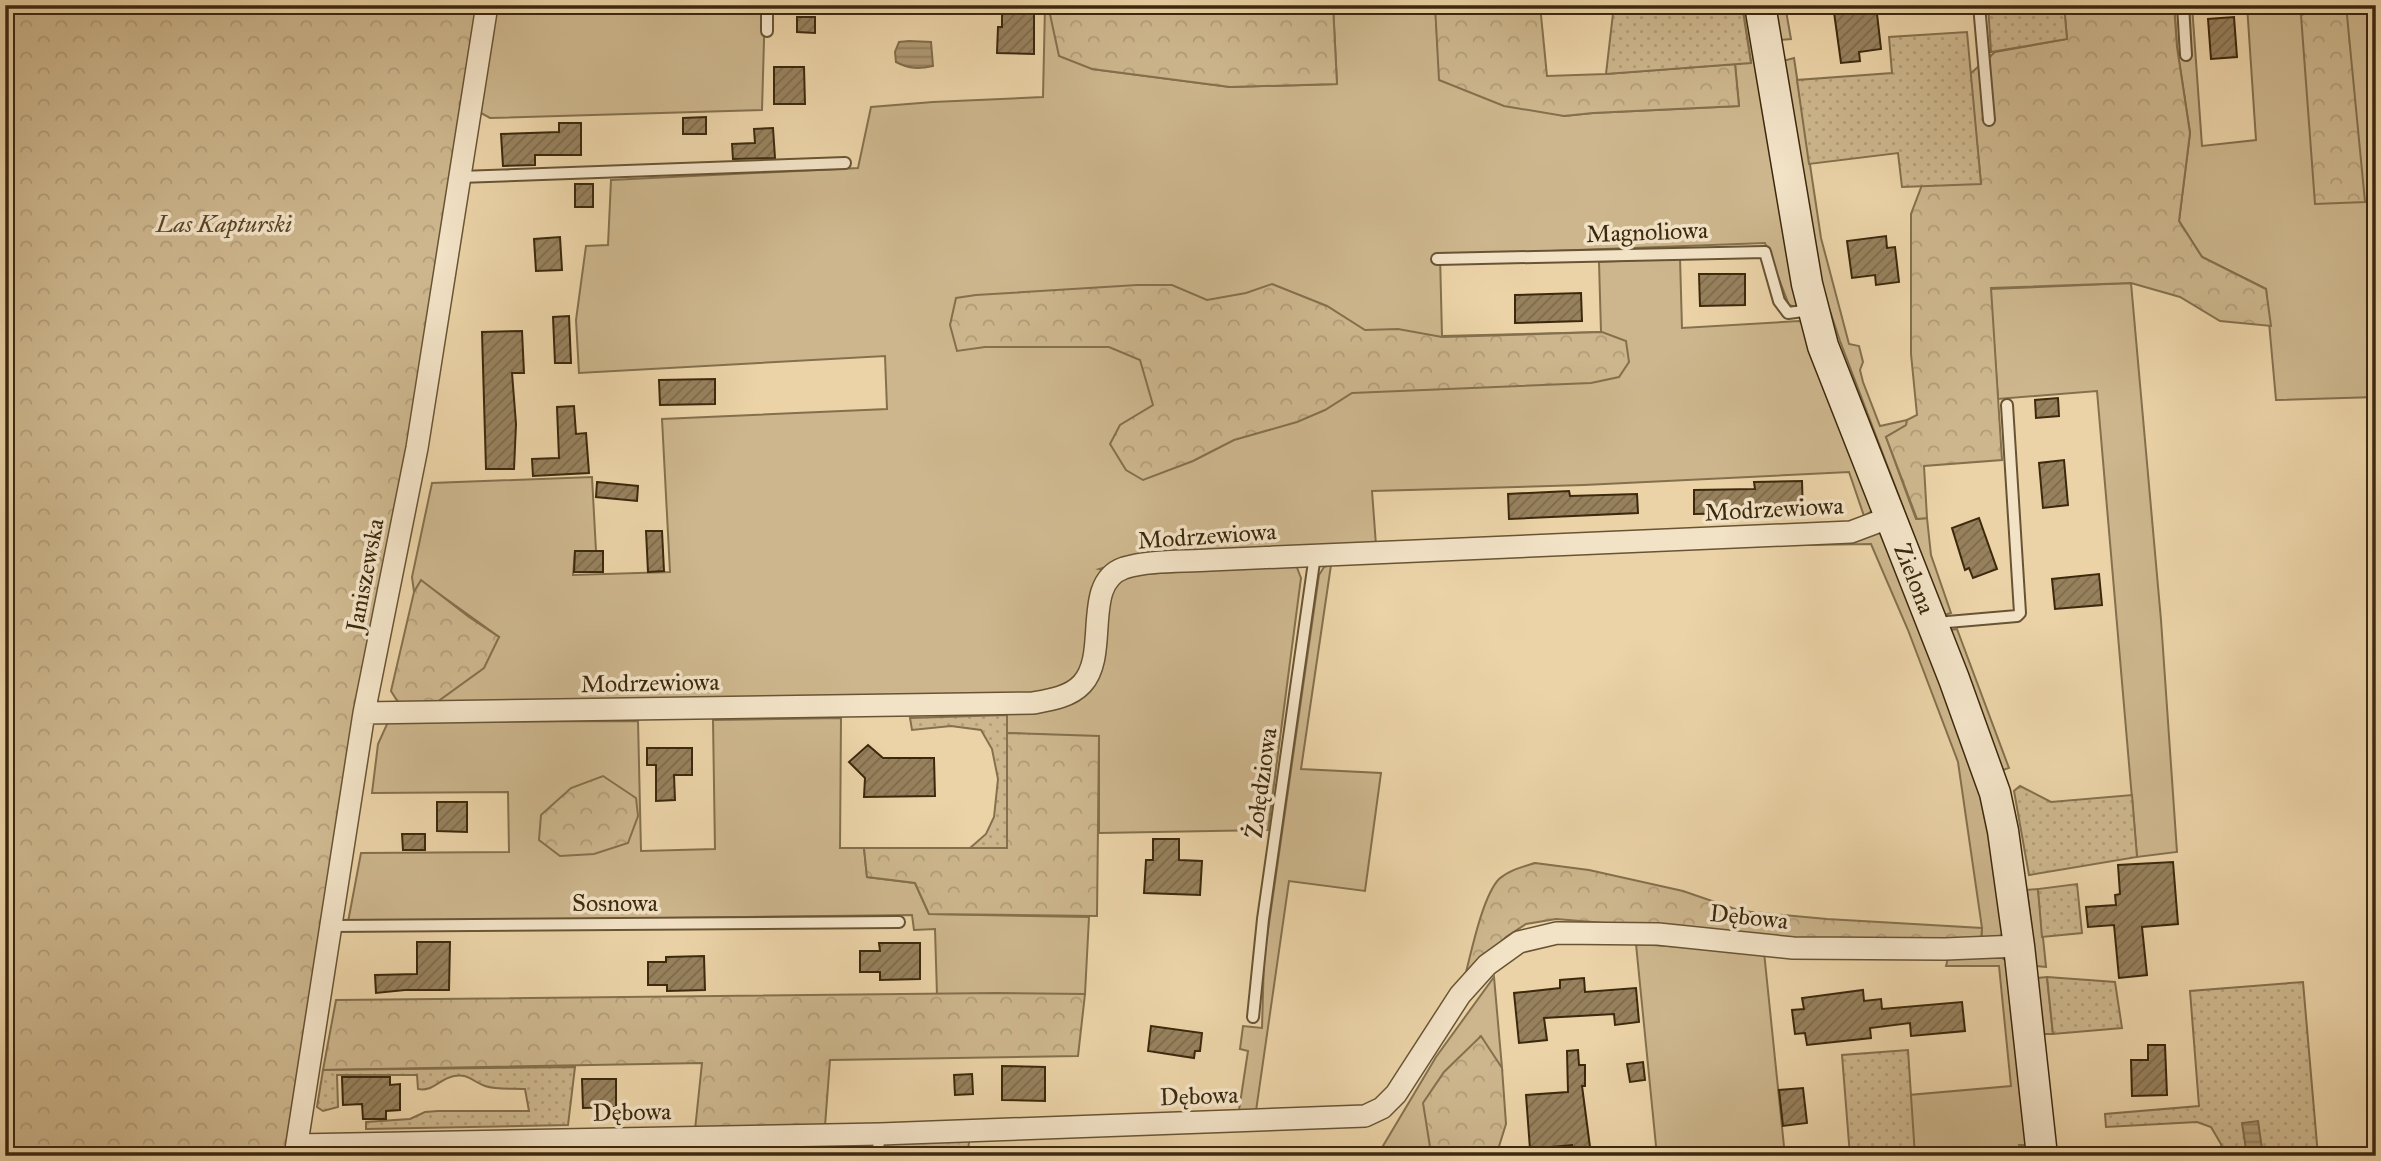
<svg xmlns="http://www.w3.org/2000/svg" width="2381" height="1161" viewBox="0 0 2381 1161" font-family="'IM FELL Great Primer',serif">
	<defs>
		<pattern id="forest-crowns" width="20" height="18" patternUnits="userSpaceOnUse" patternTransform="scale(1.75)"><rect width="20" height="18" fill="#cdb68d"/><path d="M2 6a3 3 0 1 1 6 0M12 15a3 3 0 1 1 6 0" fill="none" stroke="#b19c78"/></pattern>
		<pattern id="garden-dots" width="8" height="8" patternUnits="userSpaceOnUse" patternTransform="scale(1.75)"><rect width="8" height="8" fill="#cdb68d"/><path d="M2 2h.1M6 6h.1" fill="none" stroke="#b19c78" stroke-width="1.8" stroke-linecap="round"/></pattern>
		<pattern id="water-rules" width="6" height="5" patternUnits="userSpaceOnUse" patternTransform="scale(1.75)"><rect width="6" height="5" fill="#b09973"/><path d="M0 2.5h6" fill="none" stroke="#907d5d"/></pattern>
		<pattern id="building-hatch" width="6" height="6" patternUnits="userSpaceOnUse" patternTransform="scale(1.75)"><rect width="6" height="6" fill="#97815d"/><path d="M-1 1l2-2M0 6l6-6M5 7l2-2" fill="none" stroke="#7c6a4b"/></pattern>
	</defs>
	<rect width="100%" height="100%" fill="#ebd3a7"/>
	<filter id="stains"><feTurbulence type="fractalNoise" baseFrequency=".00286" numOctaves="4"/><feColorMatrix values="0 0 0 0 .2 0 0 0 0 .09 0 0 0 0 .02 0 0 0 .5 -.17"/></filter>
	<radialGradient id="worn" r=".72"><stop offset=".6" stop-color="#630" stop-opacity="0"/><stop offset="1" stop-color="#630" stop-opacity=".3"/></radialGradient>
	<!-- grass -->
	<path fill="#cdb68d" stroke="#84704d" stroke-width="2" d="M495,5H765L762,110L490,118L479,112Z
		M1045,5H1048V12L1092,69L1230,87L1337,84L1333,5H1435L1440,80L1564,116L1593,113L1739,106L1735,64L1751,62L1742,5H1749L1798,302L1796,307L1789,305L1765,243L1440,255L1442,336L1601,332L1599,262L1680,258L1682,328L1799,321L1808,327L1875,509L1864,516L1849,472L1584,485L1372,491L1376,545L1132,559L1099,569L1125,575L1296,565L1301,578L1268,830L1099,833V737L1007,733V715L987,697L437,702L499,637L421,581L414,592L412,577L432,483L592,477L596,551H575L573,575L670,572L662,419L887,409L885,356L579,373L576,320L586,246L608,245L611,180L858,168L871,107L933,102L1043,97Z
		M1774,5H1785L1791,39L1780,40Z
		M2174,5H2192L2202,146L2256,140L2247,5H2376V397L2276,400L2266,289L2202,257L2179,221L2190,133L2177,47Z
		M1794,58L1821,238L1849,344L1859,346L1863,362L1860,370L1863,382L1880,426L1907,420V425L1886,437L1916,519L1927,518L1931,555L1951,613L1944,615L1840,341L1824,293L1808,221L1783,61Z
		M2131,283L2161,620L2177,852L2137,857L2097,391L1998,399L1990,289Z
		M1882,532L1980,780L2006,930L1998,938L1981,941L1982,928L1958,762L1908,630L1871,544L1807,545Z
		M1331,565L1301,769L1381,773L1365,891L1289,881L1256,1111L1239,1110L1248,1051L1240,1049L1243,1026L1262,1028L1264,958L1319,575L1324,567Z
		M1957,629L2009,768L2003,770L1950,630Z
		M841,718L840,848H864L867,877L915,883L929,914L1089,917L1085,994L937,995L935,929L914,930L912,915L348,922L361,853L509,852L508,792L372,793L378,744L388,722L638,721L641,851L715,849L713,720Z
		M2038,889L2046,967L2036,966L2027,890Z
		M1636,944L1764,952L1785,1156H1657Z
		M1948,958H2002L2009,963L2028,1145H2019L2021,1156H1914L1909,1095L2011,1086L1999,966H1946Z
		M1494,977L1502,1068L1480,1037L1430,1147L1434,1156H1377L1436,1057Z
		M2047,977L2053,1034H2043L2037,978Z
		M796,1139L857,1144L871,1154V1156H793Z
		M731,1141L729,1156H669L671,1143Z"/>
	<!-- forest -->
	<path fill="url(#forest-crowns)" stroke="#84704d" stroke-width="2" d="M5,5H481L348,833L284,1156H5Z
		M1048,5H1333L1337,84L1230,87L1092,69L1059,56Z
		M1435,5H1540L1547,76L1606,74L1735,64L1739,106L1593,113L1564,116L1504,106L1439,80Z
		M2064,5H2174L2177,47L2190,133L2179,221L2202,257L2266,289L2271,326L2220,321L2180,297L2131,283L1991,288L2002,460L1924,466L1927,518L1917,519L1886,437L1906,425L1907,420L1917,415L1911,354V214L1922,185L1981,183L1970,74L1995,52L2067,39Z
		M2333,5H2346L2365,202L2315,204L2301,15Z
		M1272,284L1327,306L1365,330L1398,329L1442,337L1602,332L1626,341L1629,362L1619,377L1591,383L1352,393L1325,410L1297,422L1234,440L1193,461L1143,480L1126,470L1110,444L1120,425L1153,405L1140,360L1109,347H985L957,351L950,325L956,298L976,295L1137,285H1172L1207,300L1246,293Z
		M421,580L469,617L499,637L484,668L437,702L403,710L391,691L414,592Z
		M1007,733L1099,736L1097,916L929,914L915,883L867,877L864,848H1007Z
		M603,776L636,798L638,816L628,843L594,854L560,856L539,840L541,815L571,788Z
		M1535,863L1589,870L1683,891L1741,911L1827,919L1982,928L1981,941L1801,939L1556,919L1526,924L1506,937L1464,980C1471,954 1482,897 1499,879C1509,870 1522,867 1535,863Z
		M997,993L1085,994L1078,1056L830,1060L825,1126L695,1130L702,1063L323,1070L336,1000Z
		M1481,1036L1502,1068L1506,1124L1496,1156H1434L1430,1147L1423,1103L1444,1072Z
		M970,1136L967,1156H886L889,1138Z
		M796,1139L793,1156H729L731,1141Z
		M605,1144L603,1156H480L481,1147Z"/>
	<!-- garden -->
	<path fill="url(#garden-dots)" stroke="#84704d" stroke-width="2" d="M1614,5H1742L1751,63L1606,74Z
		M1988,5H2064L2067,39L1991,52Z
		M1967,32L1981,184L1902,187L1898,153L1809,164L1797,80L1892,73L1889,37Z
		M1007,715V848H970L986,834L994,817L998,779L992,749L981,730L951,726L912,730L910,718Z
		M2020,786L2051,802L2132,795L2137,857L2029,875L2014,791Z
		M2077,884L2082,933L2042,937L2038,889Z
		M2047,977L2115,982L2122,1028L2053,1034Z
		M2303,982L2318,1156H2223L2221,1144L2211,1127L2197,1122L2106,1127L2105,1114L2199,1106L2190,991Z
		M1908,1050L1915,1156H1850L1842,1055Z
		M575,1067L568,1125L366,1129V1122L410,1119L425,1112L438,1111H529L525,1089C513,1088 497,1090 485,1086C473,1082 468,1073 454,1076C439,1079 433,1092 418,1089L417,1075H337L338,1107L323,1111L317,1107L323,1070Z"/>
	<!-- water -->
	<path fill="url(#water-rules)" stroke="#826c4a" stroke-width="2" d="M909,41L931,42L933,66C919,69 909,69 896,62L895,52L899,42Z
		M2258,1121L2263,1156H2247L2242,1123Z"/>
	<!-- building -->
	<path fill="url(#building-hatch)" stroke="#3c290d" stroke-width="2" d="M1015,5H1034V54L997,53L998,27H1002V7L1015,8Z
		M1833,5H1876L1881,49L1859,52L1860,61L1841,63Z
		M797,17H815V33L797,32Z
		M2234,17L2237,57L2211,59L2208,19Z
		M774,67H804L805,104H774Z
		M706,117V134H683V118Z
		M559,123H581V155H535V165L503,166L501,134L559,132Z
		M773,128L775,158L733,159L732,144L755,143L754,129Z
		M575,184H593V207H575Z
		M1886,236L1887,248L1895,247L1899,282L1876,285L1875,275L1852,278L1847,241Z
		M560,237L562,270L536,271L534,239Z
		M1699,274H1745V305L1700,306Z
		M1581,293L1582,321L1515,323V295Z
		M569,316L571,363H555L553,317Z
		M522,331L524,373H512L516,424L514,469H486L482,332Z
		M715,379V404L660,405L659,380Z
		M2058,398L2059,416L2036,418L2035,400Z
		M574,406L576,434L586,433L589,473L533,476L532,459L559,458L557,407Z
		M2064,460L2068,505L2043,508L2039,463Z
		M1802,481L1803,516L1755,517V513L1694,514V490L1755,489L1754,482Z
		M597,482L638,486L637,501L596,497Z
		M1569,491L1570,496L1637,494L1638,513L1509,519L1508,494Z
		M1979,518L1997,569L1973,578L1969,568L1965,570L1952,528Z
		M646,531H662L664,571L648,572Z
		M575,551H603V572H574Z
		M2099,574L2102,605L2055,609L2052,579Z
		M868,745L883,758H934L935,796L864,797L865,778L849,762Z
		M647,748H692V775H674L675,800L656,801V765H647Z
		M437,802H467V832L437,831Z
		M402,834H425V850H403Z
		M1153,839H1179V860L1202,861L1200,895L1144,893L1146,860H1153Z
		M2173,862L2178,924L2142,927L2147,975L2119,978L2114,925L2088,927L2086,907L2116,905L2115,895L2120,894L2118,865Z
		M417,942H450L449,990H405L376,993L375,975L417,974Z
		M879,943H920V979L880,980V972H860V951H880Z
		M704,956L705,990L667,991V985H648V962H666V957Z
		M1584,978L1585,992L1636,988L1639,1022L1615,1025L1614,1014L1544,1018L1547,1040L1519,1043L1514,993L1560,988V980Z
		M1863,990L1864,1001L1881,999L1882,1009L1962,1002L1965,1031L1911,1036L1910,1023L1870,1028L1871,1038L1807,1045L1805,1033L1795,1034L1792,1010L1804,1009L1802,998Z
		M1151,1026L1202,1033L1200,1051H1195L1194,1058L1148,1051Z
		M2148,1045H2165L2167,1095L2132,1096L2131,1060H2148Z
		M1578,1050L1579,1065H1585V1086H1582L1590,1147L1572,1150V1145L1530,1149L1526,1095L1568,1092L1567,1051Z
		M1643,1062L1645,1080L1630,1082L1627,1064Z
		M1002,1066L1045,1067V1101L1002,1100Z
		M972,1074L973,1094L955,1095L954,1075Z
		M342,1077H390V1085L400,1084V1110L386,1111V1119H363L362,1104L343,1105Z
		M582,1079H616V1107L583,1108Z
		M1803,1088L1807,1123L1783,1126L1779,1090Z"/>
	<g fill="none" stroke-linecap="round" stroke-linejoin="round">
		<defs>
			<path id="lane" d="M1979,5L1989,120
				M2183,5L2186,55
				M767,31V5
				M460,177L845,163
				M1437,259L1765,252L1779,301L1788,313L1811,310
				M1936,623L2017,616L2020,613L2007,405
				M330,926L899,922
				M1253,1017L1263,919L1315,555
				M877,1156L880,1134"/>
			<path id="street" d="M364,713L1033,703C1050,700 1070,697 1082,684C1110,654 1081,583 1124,568C1150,560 1183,562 1210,560L1851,532L1891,517
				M297,1145L880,1134L1365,1116L1382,1108L1396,1094L1460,995L1487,965L1519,942L1557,933L1658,934L1793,948L1945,949L2019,946
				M295,1156L364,713L417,448L487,5"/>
			<g id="secondary">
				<path id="s1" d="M1760,5L1807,284L1823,346L1954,679L1995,793L2003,831L2019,946L2042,1156"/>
			</g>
		</defs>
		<!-- lane casing -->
		<use href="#lane" stroke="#685434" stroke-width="14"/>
		<!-- street casing -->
		<use href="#street" stroke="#685434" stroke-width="24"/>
		<!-- secondary casing -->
		<use href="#secondary" stroke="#3c290d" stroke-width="33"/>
		<!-- lane -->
		<use href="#lane" stroke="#f2e2c6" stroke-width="10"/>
		<!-- street -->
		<use href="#street" stroke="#f2e2c6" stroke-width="21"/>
		<!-- secondary -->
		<use href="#secondary" stroke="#f2e2c6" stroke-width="30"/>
	</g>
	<g text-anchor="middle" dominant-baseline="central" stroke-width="7" stroke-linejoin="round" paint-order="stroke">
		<!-- park labels -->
		<g font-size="24" font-style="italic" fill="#594527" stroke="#f2e2c6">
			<text x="224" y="224">Las Kapturski</text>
		</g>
		<!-- street labels -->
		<g font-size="24" fill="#3c290d" stroke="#f2e2c6">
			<text transform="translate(1647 232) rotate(-2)">Magnoliowa</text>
			<text transform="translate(1774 509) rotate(-3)">Modrzewiowa</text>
			<text transform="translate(1207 536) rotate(-4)">Modrzewiowa</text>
			<text transform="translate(365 575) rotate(-79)">Janiszewska</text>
			<text stroke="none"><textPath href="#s1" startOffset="597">Zielona</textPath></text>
			<text transform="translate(650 683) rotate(-1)">Modrzewiowa</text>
			<text transform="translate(1261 783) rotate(-82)">Żołędziowa</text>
			<text x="615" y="903">Sosnowa</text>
			<text transform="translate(1749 917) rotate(6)">Dębowa</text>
			<text transform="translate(1199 1096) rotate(-2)">Dębowa</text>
			<text transform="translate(632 1112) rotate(-1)">Dębowa</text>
		</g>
	</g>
	<!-- margin -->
	<rect width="2381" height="1161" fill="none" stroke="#ebd3a7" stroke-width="28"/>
	<rect x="7" y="7" width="2367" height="1147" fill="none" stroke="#3c290d" stroke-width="3.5"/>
	<rect x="14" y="14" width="2353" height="1133" fill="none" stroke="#3c290d" stroke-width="2"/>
	<rect width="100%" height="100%" filter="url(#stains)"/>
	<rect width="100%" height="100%" fill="url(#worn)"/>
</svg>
